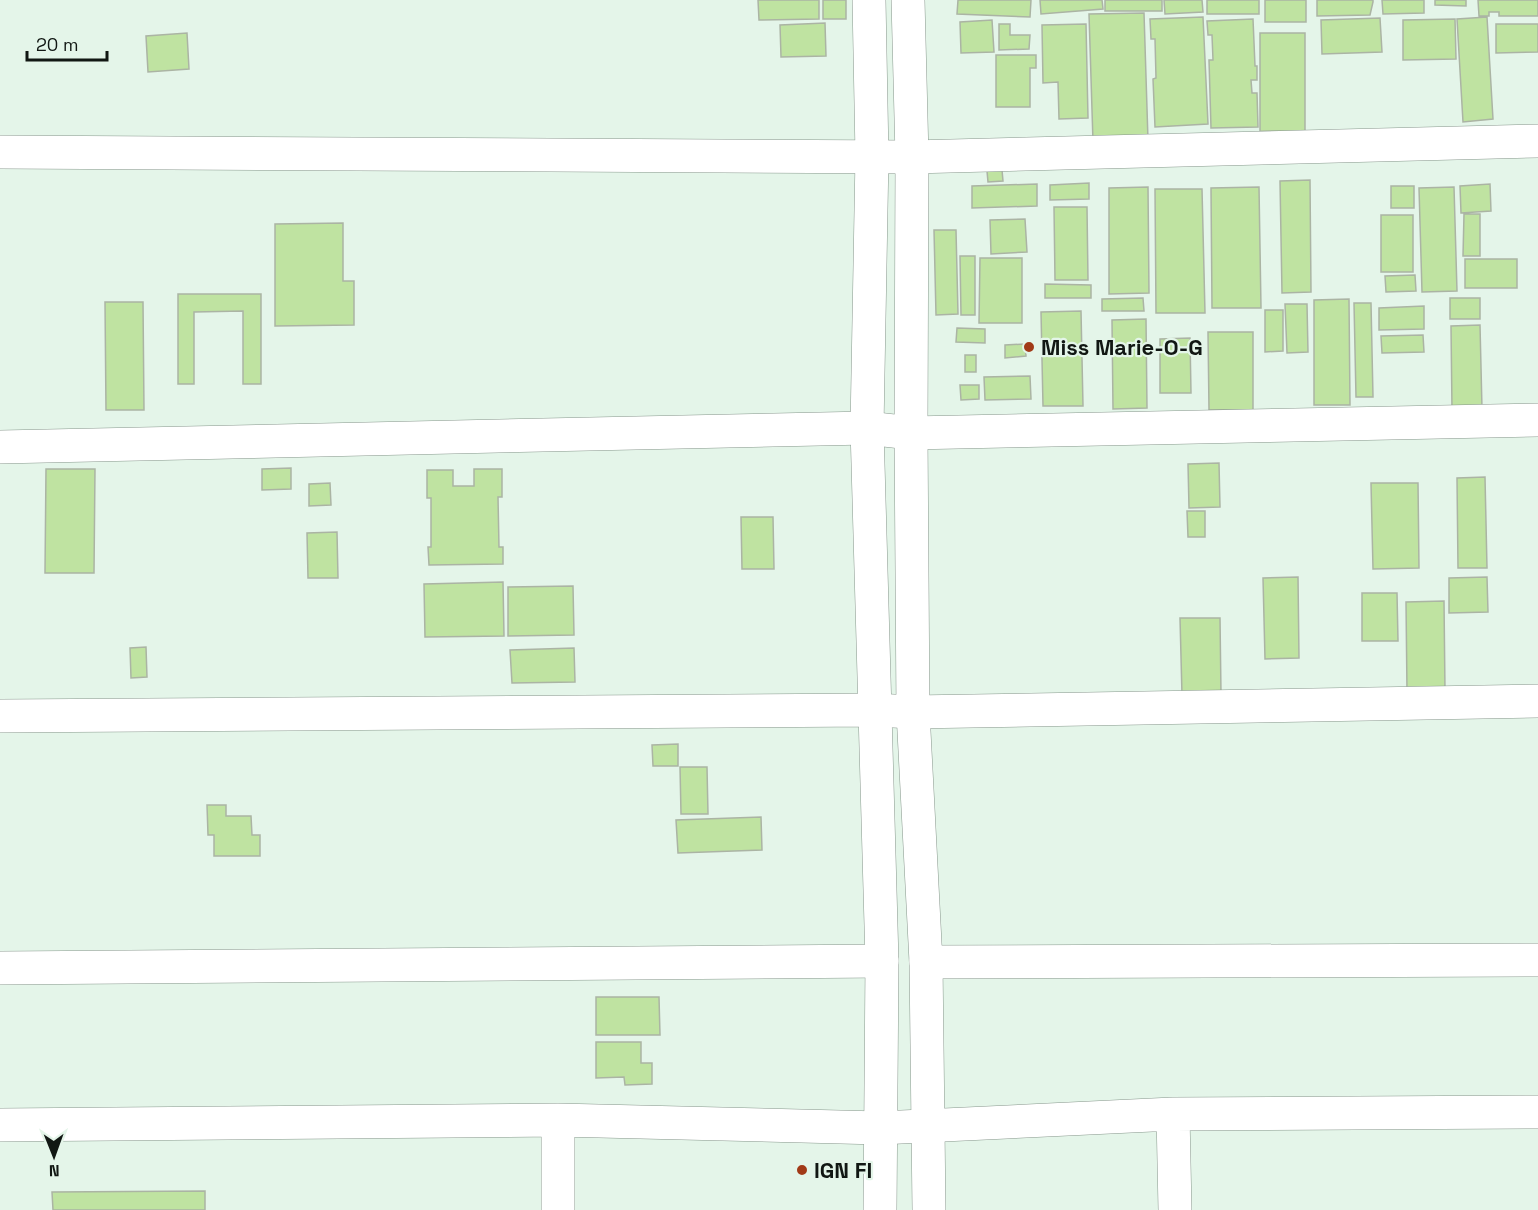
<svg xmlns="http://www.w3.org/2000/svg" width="1538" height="1210" viewBox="0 0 1538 1210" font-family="'Space Grotesk',sans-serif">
	<rect width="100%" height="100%" fill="#e4f5e9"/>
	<!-- building -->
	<path fill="#bfe3a1" stroke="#abb4a4" stroke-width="1.5" d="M758,0H819V19L759,20Z
		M823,0H846V19H823Z
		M958,0H1031L1030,17L957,14Z
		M1040,0H1102L1103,9L1041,14Z
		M1105,0H1162V11H1105Z
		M1164,0H1202L1203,12L1165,14Z
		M1207,0H1259V14H1207Z
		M1265,0H1306V22H1265Z
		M1317,0H1373V2L1370,15L1317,16Z
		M1382,0H1424V13L1383,14Z
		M1435,0H1466V6L1435,5Z
		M1478,0H1538V16H1499V12H1489V16H1479Z
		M1144,13L1148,140L1093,142L1089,14Z
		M1203,17L1208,124L1155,127L1153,79L1156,78L1155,39H1151L1150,19Z
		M1487,17L1493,119L1463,122L1457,19Z
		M1380,18L1382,52L1322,54L1321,20Z
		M1253,19L1255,66H1257V80H1251L1252,93H1257L1258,127L1211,128L1209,60H1213L1212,35H1208L1207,21Z
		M1455,19L1456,59L1403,60V20Z
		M992,20L994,52L961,53L960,22Z
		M825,23L826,56L781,57L780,25Z
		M999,24H1010V35H1030L1029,49L999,50Z
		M1086,24L1088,118L1059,119L1058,82L1043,83L1042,25Z
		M1496,24H1538V52L1496,53Z
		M187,33L189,69L148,72L146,36Z
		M1260,33H1305V132L1260,131Z
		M996,55H1036V68H1030V107H996Z
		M1002,170L1003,181L988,182L987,171Z
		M1310,180L1311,292L1282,293L1280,181Z
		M1089,183V199L1050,200V185Z
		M1037,184V206L972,208V186Z
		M1490,184L1491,211L1461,213L1460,186Z
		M1391,186H1414V208H1391Z
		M1148,187L1149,293L1109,294V188Z
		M1259,187L1261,308H1212L1211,188Z
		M1454,187L1457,291L1422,292L1419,188Z
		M1155,189H1202L1205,313H1156Z
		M1054,207H1087L1088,280H1055Z
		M1464,214H1480V256H1463Z
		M1381,215H1413V272H1381Z
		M1025,219L1027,252L991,254L990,220Z
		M343,223V281H354V325L275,326V224Z
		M934,230H956L958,314L936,315Z
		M960,256H975V315H961Z
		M980,258H1022V323H979Z
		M1465,259H1517V288H1465Z
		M1415,275L1416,291L1386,292L1385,276Z
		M1045,284L1091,285V298H1045Z
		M178,294H261V384H243V311L194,312V384H178Z
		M1143,298L1144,311H1102V299Z
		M1450,298H1480V319H1450Z
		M1349,299L1350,405H1314V300Z
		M105,302H143L144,410H106Z
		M1354,303H1371L1373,397H1356Z
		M1285,304H1307L1308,352L1287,353Z
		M1424,306V329L1379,330V308Z
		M1265,310H1283V351L1265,352Z
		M1081,311L1083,406H1043L1041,312Z
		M1146,319L1147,408L1113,409L1112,320Z
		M1480,325L1482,409L1452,410L1451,326Z
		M957,328L985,329V343L956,342Z
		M1208,332H1253V410H1209Z
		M1423,335L1424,352L1382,353L1381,336Z
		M1190,338L1191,393H1160V339Z
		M1025,344L1026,356L1005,358V345Z
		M965,355H976V372H965Z
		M1030,376L1031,399L985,400L984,377Z
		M960,385H979V399L961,400Z
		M1219,463L1220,507L1189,508L1188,464Z
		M291,468V489L262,490V469Z
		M46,469H95L94,573H45Z
		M474,469H502V497H498L499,547H503V564L429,565L428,547H431V498H427V470H453V486H474Z
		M1485,477L1487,568H1458L1457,478Z
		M330,483L331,505L309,506V484Z
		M1371,483H1418L1419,568L1373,569Z
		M1187,511H1205V537H1188Z
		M741,517H773L774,569H742Z
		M337,532L338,578H308L307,533Z
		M1298,577L1299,658L1265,659L1263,578Z
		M1487,577L1488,612L1449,613V578Z
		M503,582L504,636L425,637L424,584Z
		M573,586L574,635L508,636V587Z
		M1362,593H1397L1398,641H1362Z
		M1444,601L1445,691L1407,692L1406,602Z
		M1180,618H1220L1221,694L1182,695Z
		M146,647L147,677L131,678L130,648Z
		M574,648L575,682L512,683L510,650Z
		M678,744V766H653L652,745Z
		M680,767H707L708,814H681Z
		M207,805H226V816H251L252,835H260V856H214V835H208Z
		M761,817L762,850L678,853L676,820Z
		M596,997H659L660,1035H596Z
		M596,1042H641V1063H652V1084L625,1085L624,1077L596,1078Z
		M205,1191V1210H53L52,1192Z"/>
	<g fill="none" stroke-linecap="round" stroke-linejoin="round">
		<defs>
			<path id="minor" d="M0,152L912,157L1538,141
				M0,447L867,428L911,433L1538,420
				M0,716L874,710L913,712L1538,701
				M926,962L1538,960
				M0,968L882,961
				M1173,1114L1175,1210
				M558,1120V1210
				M0,1125L558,1120L880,1128L1173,1114L1538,1112"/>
			<path id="major" d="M869,0L872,156L867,428L882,961L880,1210
				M908,0L912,157L911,433L913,712L926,962L929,1210"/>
		</defs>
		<!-- minor casing -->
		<use href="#minor" stroke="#88988d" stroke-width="34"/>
		<!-- major casing -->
		<use href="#major" stroke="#88988d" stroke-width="34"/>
		<!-- minor -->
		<use href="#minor" stroke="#fff" stroke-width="33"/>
		<!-- major -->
		<use href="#major" stroke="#fff" stroke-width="33"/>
	</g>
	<!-- markers -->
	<g fill="#a13a17" stroke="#e4f5e9" stroke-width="2">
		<circle cx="1029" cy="347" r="6"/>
		<circle cx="802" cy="1170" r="6"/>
	</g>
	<g text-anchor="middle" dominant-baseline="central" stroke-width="4.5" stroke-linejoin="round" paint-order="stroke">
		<!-- poi labels -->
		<g font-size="22" font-weight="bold" fill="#111713" stroke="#e4f5e9" text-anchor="start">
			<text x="1041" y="347">Miss Marie-O-G</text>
			<text x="814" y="1170">IGN FI</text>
		</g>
	</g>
	<!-- north arrow -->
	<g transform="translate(54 1156) rotate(179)" stroke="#e4f5e9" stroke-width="4.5" paint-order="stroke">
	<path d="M0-4.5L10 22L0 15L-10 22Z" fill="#111713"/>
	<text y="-9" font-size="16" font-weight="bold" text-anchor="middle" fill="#111713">N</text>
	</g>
	<!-- scale -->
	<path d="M27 51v9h80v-9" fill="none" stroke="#111713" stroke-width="3"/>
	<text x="36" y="51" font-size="18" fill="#111713" stroke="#e4f5e9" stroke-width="4.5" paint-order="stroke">20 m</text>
</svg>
